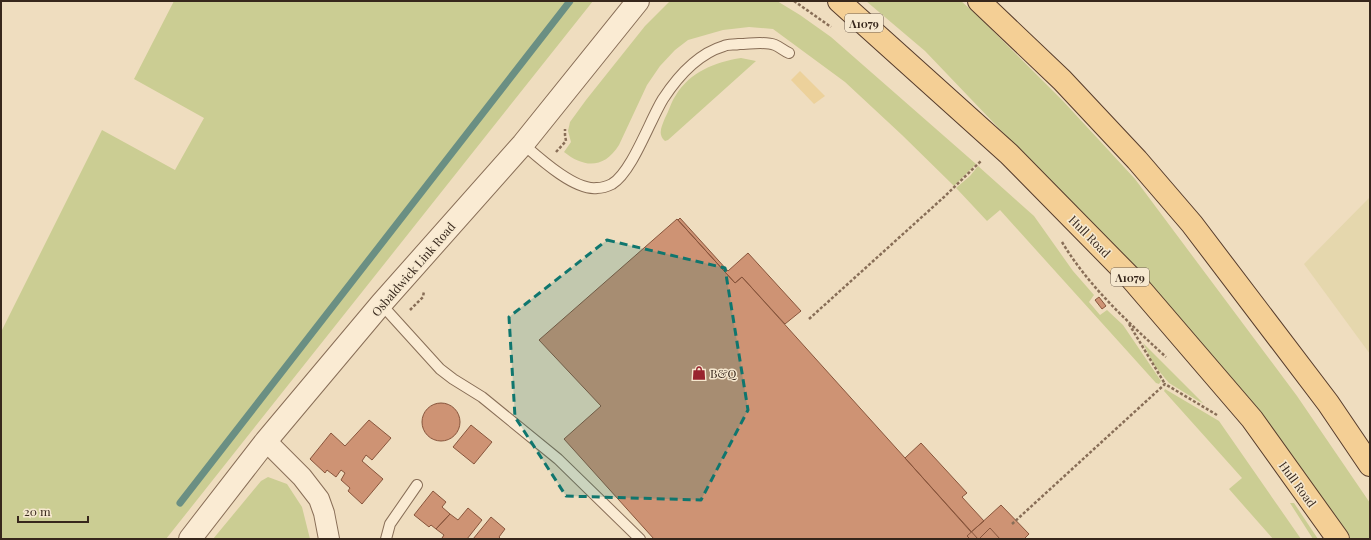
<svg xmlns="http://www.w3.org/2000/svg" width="1371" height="540" viewBox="0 0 1371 540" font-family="'Playfair Display',serif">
	<rect width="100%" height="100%" fill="#efddbf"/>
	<!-- farmland -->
	<path fill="#e5d7ad" d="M1370,197V354L1304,264Z"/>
	<!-- green -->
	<path fill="#cbcd93" d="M174,1H593L166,539H1V332L102,130L175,170L204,118L134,79Z
		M670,1H777L800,15L831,37L976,164L954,186L902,135L845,82L773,29L749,27L723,30L688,40L675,50L660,66L647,85L619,145C604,169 584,168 564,152L571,142L568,131L570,122L586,100L645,26Z
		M866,1H961L977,15L1063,101L1135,179L1297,396L1370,503V539H1349L1310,481L1199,342L1035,166L925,51Z
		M741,58L756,61L668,140L665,141C657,134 662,126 665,118C669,111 671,102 676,95C690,72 715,62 741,58Z
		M978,166L1034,216L1073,271L1094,295L1089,302L1100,315L1107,310L1123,325L1161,381L1159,384L1156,383L1000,210L987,221L958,190L956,188L970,176Z
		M1143,343L1203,403L1200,402L1169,383L1154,365Z
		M1165,389L1219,421L1301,539H1273L1229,489L1242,478L1164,391Z
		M268,477L287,484L302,507L310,539H213L261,481Z
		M1290,503H1294L1318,539H1313Z"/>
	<!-- sand -->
	<path fill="#ecd19b" d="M800,71L825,96L814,104L791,80Z"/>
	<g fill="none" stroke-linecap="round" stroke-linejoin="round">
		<!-- stream -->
		<path stroke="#6a8f83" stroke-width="7" d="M180,503L570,1"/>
	</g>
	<!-- building -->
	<path fill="#ce9374" stroke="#88553c" d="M680,218L728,271L748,253L801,311L785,324L742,277L735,283L678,220Z
		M677,219L735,283L742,277L978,539H654L564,439L601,406L539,340Z
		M1099,297L1106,306L1102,309L1095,300Z
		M422 422a19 19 0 1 1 38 0a19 19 0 1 1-38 0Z
		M369,420L391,438L372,460L366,455L362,461L383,479L362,504L348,491L350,488L341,480L345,473L341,470L336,477L327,470L325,473L310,459L331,433L345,446Z
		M471,425L492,442L474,464L453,447Z
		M921,443L967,493L962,497L984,521L971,532L905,458Z
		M433,491L446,502L442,507L450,514L436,529L431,525L429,527L414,515Z
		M1001,505L1029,534L1024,539H970L967,536Z
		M468,508L482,520L467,539H444L442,538L444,535L436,529L450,514L458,520Z
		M491,517L505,529L499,537L501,539H473Z
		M990,528L1000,539H979Z"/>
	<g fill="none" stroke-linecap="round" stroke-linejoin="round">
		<defs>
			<path id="service" d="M523,144C539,158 575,191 597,188C601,188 608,186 612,184C632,172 650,120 663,99C678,76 697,54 724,46C728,44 734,45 739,44C750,44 765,41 775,45C780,47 784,51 789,53
				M381,304L440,369L453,379L482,397L558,459L640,539
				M386,539L390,524L417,485"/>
			<path id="minor" d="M266,441L302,477L319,499L324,513L329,539"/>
			<path id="tertiary" d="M190,539L266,441L381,304L523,144L638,1"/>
			<path id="primary" d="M839,1L1009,154L1130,277L1252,419L1338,539
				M979,1L1062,80L1137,160L1192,224L1328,403L1370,465"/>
		</defs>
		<!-- service casing -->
		<use href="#service" stroke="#886e57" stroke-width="12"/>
		<!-- minor casing -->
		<use href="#minor" stroke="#886e57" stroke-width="22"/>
		<!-- tertiary casing -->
		<use href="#tertiary" stroke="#886e57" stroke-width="24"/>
		<!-- primary casing -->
		<use href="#primary" stroke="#563c2c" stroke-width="24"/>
		<!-- path -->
		<path stroke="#886e57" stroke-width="2.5" stroke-dasharray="3 2" stroke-linecap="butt" d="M794,1L831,27
			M556,152L566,141L565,135V129
			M1062,242C1089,287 1128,322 1166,357
			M410,310L423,297L424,291
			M809,319L944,197L982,160
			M1129,324L1165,384
			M1012,524L1165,384L1217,415"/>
		<!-- service -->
		<use href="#service" stroke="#faebd3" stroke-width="10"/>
		<!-- minor -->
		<use href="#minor" stroke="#faebd3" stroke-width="20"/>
		<!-- tertiary -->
		<use href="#tertiary" stroke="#faebd3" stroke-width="22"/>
		<!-- primary -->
		<use href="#primary" stroke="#f4cf95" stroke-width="22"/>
	</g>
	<!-- marked area -->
	<path fill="#0f766e" fill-opacity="0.2" stroke="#0f766e" stroke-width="3" stroke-dasharray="8 5" stroke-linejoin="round" d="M607,240L725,268L748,410L701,500L566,496L515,417L509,317Z"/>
	<!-- icons -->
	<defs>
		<symbol id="shop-bare" viewBox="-9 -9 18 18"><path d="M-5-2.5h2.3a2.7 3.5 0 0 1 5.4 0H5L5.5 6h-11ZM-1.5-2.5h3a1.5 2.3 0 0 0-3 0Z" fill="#99252f" stroke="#f6e8cf" stroke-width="2.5" paint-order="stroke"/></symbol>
	</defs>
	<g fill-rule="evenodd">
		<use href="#shop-bare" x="689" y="363" width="20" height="20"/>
	</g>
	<g text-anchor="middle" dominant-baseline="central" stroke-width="3" stroke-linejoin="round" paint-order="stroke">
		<!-- shield labels -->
		<g fill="#f6e8cf" stroke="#706152" stroke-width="1">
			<rect x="845" y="14" width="38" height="18" rx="3"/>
			<rect x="1111" y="268" width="38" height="18" rx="3"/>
		</g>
		<g font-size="11" font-weight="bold" fill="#37271c">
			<text x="864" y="23">A1079</text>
			<text x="1130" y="277">A1079</text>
		</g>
		<!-- street labels -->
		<g font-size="12" fill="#37271c" stroke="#f6e8cf">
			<text transform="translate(1090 236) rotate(45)">Hull Road</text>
			<text transform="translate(413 269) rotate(-49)">Osbaldwick Link Road</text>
			<text transform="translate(1298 484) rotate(54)">Hull Road</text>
		</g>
		<!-- poi labels -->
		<g font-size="12" fill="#37271c" stroke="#f6e8cf" text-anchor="start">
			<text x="710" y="373">B&amp;Q</text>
		</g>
	</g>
	<!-- border -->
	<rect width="1371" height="540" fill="none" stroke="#37271c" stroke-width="4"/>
	<!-- scale -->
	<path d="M18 516v6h70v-6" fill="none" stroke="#37271c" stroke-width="2"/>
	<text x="24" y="516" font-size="12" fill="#37271c" stroke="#f6e8cf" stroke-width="3" paint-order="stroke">20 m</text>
</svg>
